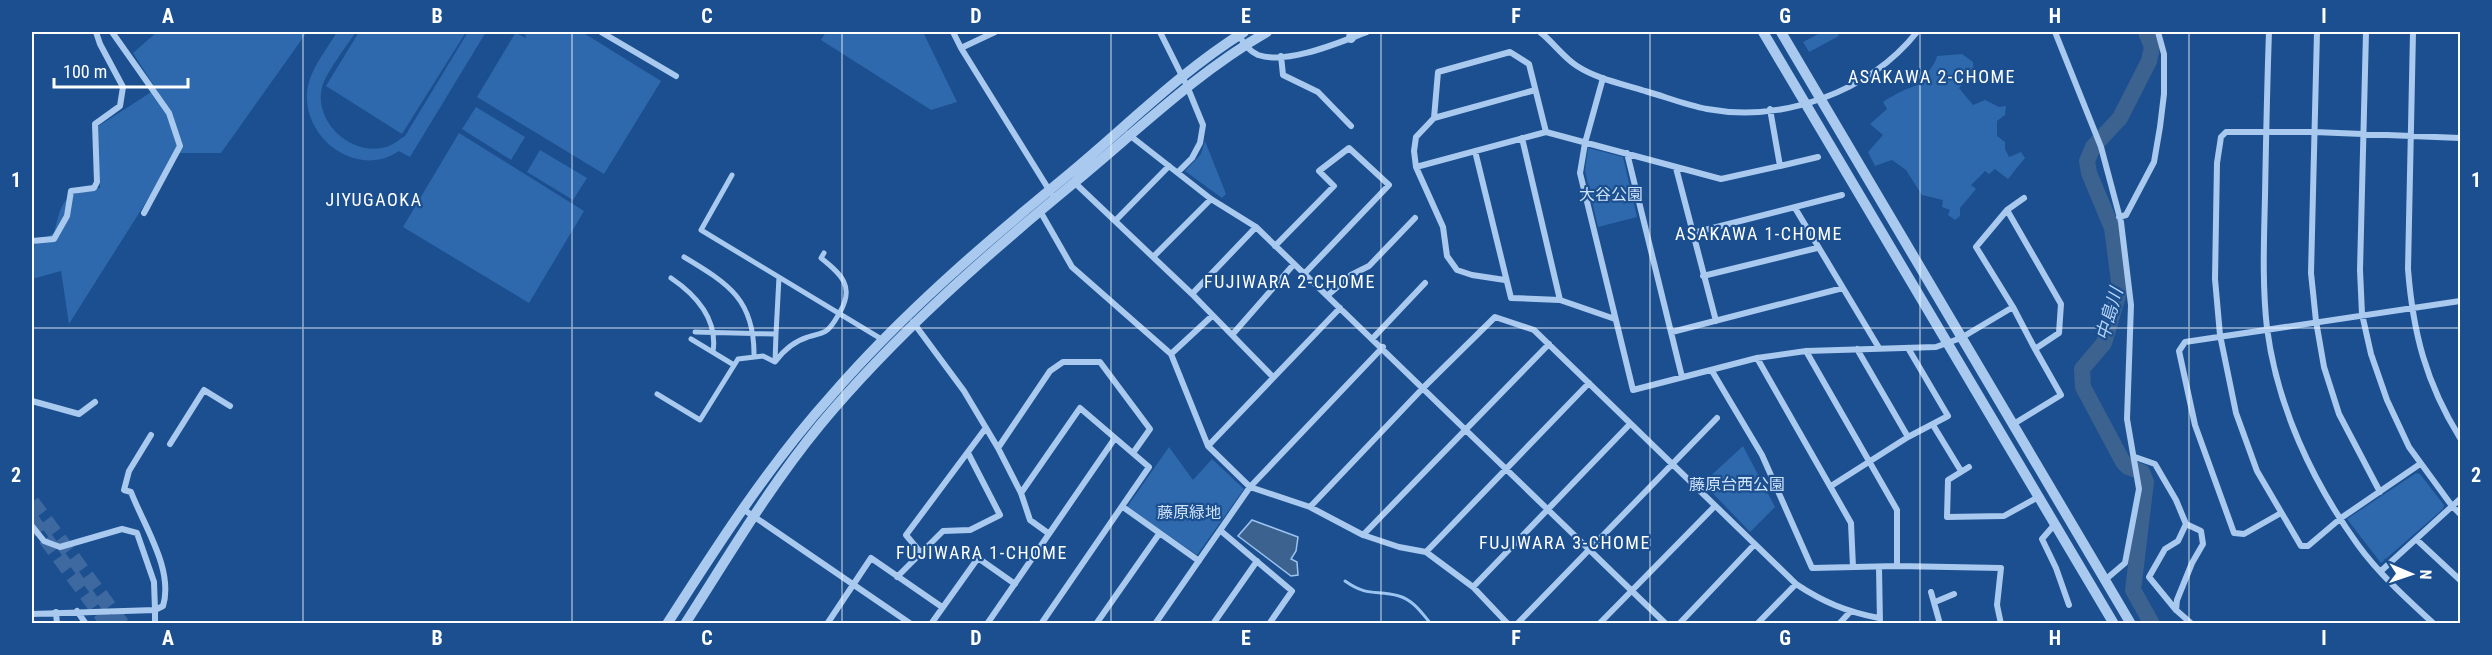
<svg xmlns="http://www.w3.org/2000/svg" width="2492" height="655" viewBox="0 0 2492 655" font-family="'Roboto Condensed','Noto Sans JP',sans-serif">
	<rect width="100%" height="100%" fill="#1b4f8f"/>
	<!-- green -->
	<path fill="#2e69ad" d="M157,32H307L221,153H177L69,324L61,271L32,279L34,245L54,233C63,198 63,194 100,188L97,127L156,89L133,53Z
		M337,32H356C347,45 326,73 322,87C313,123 354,159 389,146C394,144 400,139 405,136L468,32H486L410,157L399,151C358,179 304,140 307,93C309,70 326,51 337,32Z
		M359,32H466L402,134L326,86Z
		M516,32H519L518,34L526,38L525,33L530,32H582L661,81L604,174L477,97Z
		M826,32H923L957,102L931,110L821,40Z
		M1822,32H1837L1839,36L1809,52L1803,42Z
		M1962,54L1973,62L1974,78L1965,81L1959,88L1973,105L1985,100L1999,107L2006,106L2005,115L1997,121V136L2005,142V149L2009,157L2021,152L2025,158L2008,179L1995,169L1989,174L1985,171L1971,185L1976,189L1960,208V216L1955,220L1948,215L1950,210L1942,207L1943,200L1922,195L1906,170L1892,160L1875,166L1868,152L1883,135L1870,124L1887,109L1883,102C1895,94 1907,88 1921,84C1925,73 1934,68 1937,56Z
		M476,107L525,137L511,160L462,129Z
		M459,133L584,211L529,303L403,227Z
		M1205,141L1226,194L1222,198L1185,171L1201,154Z
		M1588,148L1623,157L1637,217L1598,227L1585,171Z
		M540,150L587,178L573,200L527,172Z
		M1743,446L1775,507L1750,532L1703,483Z
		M1169,447L1193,480L1212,459L1244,489L1197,555L1127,507Z
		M2416,473L2420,474L2444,505L2443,509L2381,563L2347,519Z"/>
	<!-- water -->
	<path fill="#3c6290" stroke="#9cc4f0" stroke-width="1.5" d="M1252,520L1298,537L1296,551L1291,559L1297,562L1298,575L1291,576L1238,536Z"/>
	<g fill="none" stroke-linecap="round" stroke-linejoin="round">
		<!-- stream -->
		<path stroke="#9cc4f0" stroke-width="3" d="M1345,581C1369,598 1377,589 1399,596C1413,600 1422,613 1431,624"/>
		<!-- river -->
		<path stroke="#3c6290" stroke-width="16" d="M2146,32L2152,47L2149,61L2120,118L2093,147L2087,161L2089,173L2112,228L2120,289L2104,343L2082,369L2083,387L2123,462L2128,467L2142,472L2146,482L2133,590L2152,624"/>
		<!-- trunk-tunnel -->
		<path stroke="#3d69a0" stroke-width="15" stroke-dasharray="15 8" stroke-linecap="butt" d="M32,502L122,624
			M32,520L108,624"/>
		<!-- pedestrian -->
		<path stroke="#a9c9ee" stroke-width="5" d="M732,175L701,230L883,340
			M684,257C729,284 755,300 754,357
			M671,278C696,295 718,319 713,352
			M695,332L776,334L775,362
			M776,334L779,277
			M691,339L734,365
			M657,394L700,420L738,359L763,356L775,362C783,351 795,341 808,337C814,335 821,334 826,331C832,327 836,319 840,312C855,286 841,274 821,258L824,253"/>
		<!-- minor -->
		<path stroke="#a9c9ee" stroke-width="6" d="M112,32L169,113L180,146L144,213
			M601,32L676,76
			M953,32L961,48L1051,193
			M1160,32L1187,86L1203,125L1200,143L1192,158L1178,172
			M1540,32C1553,42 1563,57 1577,66C1597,79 1623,84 1645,91C1666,97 1686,105 1707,109C1783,123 1869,92 1917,32
			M2055,32L2101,147L2121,222L2131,305L2127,419L2139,489L2125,563L2105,580
			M2269,32C2267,86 2266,141 2265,196C2264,240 2262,284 2267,328C2277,406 2312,481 2358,545C2379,574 2408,600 2434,624
			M2317,32L2311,273L2316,321L2324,367L2339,414L2380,492
			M2366,32L2360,270L2362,314L2371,354L2387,400L2409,447L2452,506L2460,514
			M2413,32L2408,269C2413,333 2426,383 2460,438
			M1239,35C1243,43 1249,51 1258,55C1288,65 1340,42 1367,32
			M961,48L995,32
			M1281,56L1283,75L1318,92L1351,126
			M1603,78L1585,143L1580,173L1633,390L1757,358L1806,351L1936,347L1961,338L2013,307L1976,247L2007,210L2024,198
			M1434,118L1535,90
			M1128,134L1211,199L1256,227L1666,624
			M1522,138L1560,300
			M1475,151L1511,298L1560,300L1615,319
			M1627,153L1682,377
			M1780,166L1818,157
			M1416,167L1546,132L1721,179L1780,166L1770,109
			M1676,168L1716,321
			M1074,182L1192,294L1273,377
			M1795,208L1879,348
			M2007,210L2061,304L2059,333L2035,349L2013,307
			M1040,211L1072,267L1171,354L1208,446L1250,487L1310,507L1363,535L1399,547L1426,552L1473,587L1508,624
			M2119,217L2126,215L2154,162L2160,127L2164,94V54L2158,32
			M1116,220L1169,166
			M1693,233L1842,195
			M32,241L54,239L67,216L71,191L94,188L97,182L95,124L120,106L123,87L100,44L96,32
			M1275,246L1334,186L1319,171L1349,148L1389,185L1305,273
			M1153,257L1211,199
			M1703,276L1817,248
			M1505,280L1472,275L1457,270L1447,256L1443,227L1416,167L1414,151L1416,137L1434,118L1438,72L1510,52L1529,64L1546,132
			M1192,294L1256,227
			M1328,295L1351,275L1369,266L1415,218
			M913,322L964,391L998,448
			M1672,332L1843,288
			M1232,335L1294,264
			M1373,338L1425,283
			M1857,349L1908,437
			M1806,351L1897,510V566
			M1171,354L1212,316
			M1757,358L1851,523L1853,567
			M1712,371L1762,455L1812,568L1897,566L2001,568L1997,605L2001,624
			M32,401L79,414L95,402
			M1933,425L1961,471
			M2012,425L2061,395L2035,349
			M170,444L204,390L230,406
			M1208,446L1340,308
			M2135,457L2155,464L2176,500L2186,524
			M2420,464L2341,518L2308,546H2301L2257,471L2236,413L2220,335L2215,279L2217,163L2221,137L2226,132H2314L2460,138
			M1969,467L1948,480L1947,517L2004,516L2040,496
			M1831,486L1908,437L1948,416L1908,348
			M1021,493L1080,408L1149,467L1041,624
			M1123,507L1199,561
			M1310,507L1423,388L1495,317L1534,330L1796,584C1823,602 1847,612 1879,618
			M743,509L911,624
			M2281,513L2244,534L2234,533L2195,425L2179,351L2185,342L2460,301
			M2055,524L2042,539L2056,568L2069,605
			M32,526L44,541L60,547L122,529L137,533L154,582L155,610L163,606C174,570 144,526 131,492L124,490L129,471L151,435
			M1221,531L1292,591L1269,624
			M1048,533L1030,520L1021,493L998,448L1050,371L1063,362H1100L1150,429L1133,453
			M1363,535L1549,344
			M2417,540L2460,580
			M1426,552L1589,383
			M921,553L906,535L985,429
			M1879,567L1880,624
			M2381,571L2460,499
			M897,577L943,531L970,530L1000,515L968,453
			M1473,587L1630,424
			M1931,592L1940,624
			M1935,602L1954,594
			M2176,610L2177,600L2192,563L2203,544L2201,531L2186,524L2178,541L2165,549L2149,577L2176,610L2192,624
			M77,611L86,624
			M56,612L57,624
			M32,614L155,610V624
			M827,624L871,558L942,607
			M931,624L978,558L1015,584
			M987,624L1115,438
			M1096,624L1159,534
			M1155,624L1250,487L1383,347
			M1213,624L1257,561
			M1517,624L1717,418
			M1599,624L1715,506
			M1679,624L1754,545
			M1757,624L1796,584
			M1839,624L1849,613"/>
		<!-- tertiary -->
		<path stroke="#a9c9ee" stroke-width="10" d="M1763,32L2114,624
			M1781,32L2131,624
			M1351,38L1352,32
			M667,624C717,546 769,465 831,396C902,314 985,243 1069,174C1127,126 1180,72 1244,32
			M685,624C728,557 769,487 820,425C895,335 984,257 1075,182C1138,130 1196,73 1267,32"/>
	</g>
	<!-- grid -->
	<path fill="none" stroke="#fff" stroke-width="1.5" stroke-opacity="0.55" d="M303,32V624M572,32V624M842,32V624M1111,32V624M1381,32V624M1650,32V624M1920,32V624M2189,32V624M32,328H2460"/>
	<g text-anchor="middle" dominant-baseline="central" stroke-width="4.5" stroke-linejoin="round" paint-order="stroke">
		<!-- park labels -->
		<g font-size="16" fill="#cfe3fa" stroke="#1b4f8f">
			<text x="1611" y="194">大谷公園</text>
			<text x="1737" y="484">藤原台西公園</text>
			<text x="1189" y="512">藤原緑地</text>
		</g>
		<!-- neighbourhood labels -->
		<g font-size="18" letter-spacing="1.5" fill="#fff" stroke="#1b4f8f">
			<text x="1932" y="76">ASAKAWA 2-CHOME</text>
			<text x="374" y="199">JIYUGAOKA</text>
			<text x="1759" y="233">ASAKAWA 1-CHOME</text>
			<text x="1290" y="281">FUJIWARA 2-CHOME</text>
			<text x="1565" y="542">FUJIWARA 3-CHOME</text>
			<text x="982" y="552">FUJIWARA 1-CHOME</text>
		</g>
		<!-- water labels -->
		<g font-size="18" font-style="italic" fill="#b5d3f5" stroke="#1b4f8f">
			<text transform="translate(2109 314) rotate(-74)">中島川</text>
		</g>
	</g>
	<!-- border -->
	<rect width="2492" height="655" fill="none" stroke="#1b4f8f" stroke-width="66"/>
	<!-- north arrow -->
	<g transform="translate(2411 574) rotate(92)" stroke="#1b4f8f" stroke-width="4.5" paint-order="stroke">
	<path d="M0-4.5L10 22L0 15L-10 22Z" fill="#ffffff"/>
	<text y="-9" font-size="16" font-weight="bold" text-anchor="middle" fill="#ffffff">N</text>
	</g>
	<!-- scale -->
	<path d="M54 78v9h134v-9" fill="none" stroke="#ffffff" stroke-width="3"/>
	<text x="63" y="78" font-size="18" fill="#ffffff" stroke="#1b4f8f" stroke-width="4.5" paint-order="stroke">100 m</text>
	<rect x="33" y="33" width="2426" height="589" fill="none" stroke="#fff" stroke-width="2"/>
	<g font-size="20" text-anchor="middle" font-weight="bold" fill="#fff">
		<text x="168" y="23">A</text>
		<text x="437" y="23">B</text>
		<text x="707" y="23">C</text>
		<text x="976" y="23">D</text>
		<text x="1246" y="23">E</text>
		<text x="1516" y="23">F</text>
		<text x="1785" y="23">G</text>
		<text x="2055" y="23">H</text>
		<text x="2324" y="23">I</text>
		<text x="16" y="187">1</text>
		<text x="2476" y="187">1</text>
		<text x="16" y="482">2</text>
		<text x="2476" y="482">2</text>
		<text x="168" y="645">A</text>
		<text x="437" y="645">B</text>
		<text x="707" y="645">C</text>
		<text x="976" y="645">D</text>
		<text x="1246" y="645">E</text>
		<text x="1516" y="645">F</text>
		<text x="1785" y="645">G</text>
		<text x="2055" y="645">H</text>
		<text x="2324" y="645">I</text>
	</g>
</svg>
